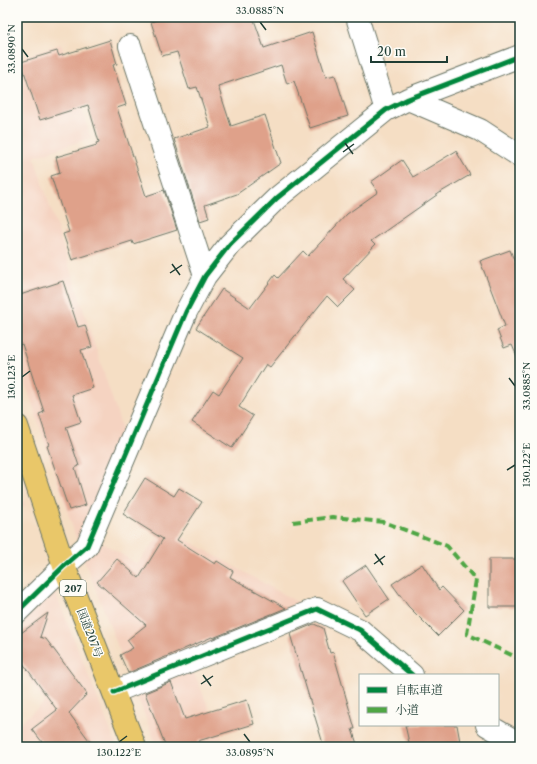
<svg xmlns="http://www.w3.org/2000/svg" width="537" height="764" viewBox="0 0 537 764" font-family="'Libre Caslon Text','Noto Serif JP',serif">
	<rect width="100%" height="100%" fill="#fdfcf7"/>
	<filter id="ink" filterUnits="userSpaceOnUse"><feTurbulence type="fractalNoise" baseFrequency=".025" numOctaves="2"/><feDisplacementMap in="SourceGraphic" scale="8" xChannelSelector="R" yChannelSelector="G"/><feConvolveMatrix kernelMatrix="1 2 1 2 8 2 1 2 1" color-interpolation-filters="sRGB"/></filter>
	<filter id="wash" filterUnits="userSpaceOnUse"><feTurbulence type="fractalNoise" baseFrequency=".012" numOctaves="4" result="noise"/><feDisplacementMap in="SourceGraphic" scale="16" xChannelSelector="R" yChannelSelector="G"/><feGaussianBlur stdDeviation="0.9" result="paint"/><feColorMatrix in="noise" values="0 0 0 0 0 0 0 0 0 0 0 0 0 0 0 0 0 1.4 0 .05"/><feComposite in="paint" operator="in"/></filter>
	<g filter="url(#wash)">
		<rect width="100%" height="100%" fill="#f5dec4"/>
		<!-- built -->
		<path fill="#f5d3c1" d="M61,44L91,138L34,157L122,429L87,533L137,564L166,528L304,606L187,657L226,747H157L78,544L17,357V59Z
			M17,481L25,506L17,508Z
			M47,572L117,747H20L17,742V725L45,702L17,662V601Z"/>
		<g id="blocks">
			<!-- building -->
			<path fill="#dfa18a" d="M165,17H253L264,48L312,32L326,77L335,75L348,116L310,128L294,81L287,84L281,65L218,86L231,126L265,115L281,163L237,194L205,205L209,218L200,221L174,139L210,127L197,87L189,89L177,52L162,56L151,22Z
				M110,40L117,64L113,65L126,105L117,108L146,196L164,190L177,230L133,244L132,241L72,260L63,234L69,232L51,176L60,173L56,157L97,145L96,143L99,142L88,105L40,120L21,62L57,51L59,56Z
				M456,151L470,175L441,192L371,241L375,245L343,279L355,290L338,307L327,296L270,367L266,364L239,407L253,416L232,448L192,422L213,390L219,394L243,358L196,328L222,289L250,308L275,275L278,278L303,251L308,256L347,214L378,192L371,182L402,160L413,177Z
				M510,250L520,275V361H519L512,345L504,348L497,330L505,326L480,261Z
				M63,281L78,327L85,325L92,347L81,350L93,388L72,395L81,422L66,427L79,466L75,468L86,505L69,510L47,446L49,445L39,414L44,412L22,344L17,346V296Z
				M145,478L174,496L179,488L202,502L177,540L215,564L217,561L233,571L230,577L286,608L213,638L212,637L128,673L120,655L133,648L127,640L146,625L97,582L117,559L139,578L163,539L123,514Z
				M489,559H520V607H489Z
				M422,564L439,590L442,587L464,610L438,636L408,606L392,584Z
				M366,565L389,599L365,615L342,581Z
				M48,613L40,637L46,639L87,694L69,713L94,747H46L32,729L57,710L17,655V636Z
				M314,624L323,628L330,653L333,652L355,729H352L358,747H324L290,634Z
				M171,682L185,719L247,700L254,724L198,741L200,747H166L145,693Z
				M405,725H457L461,747H410Z"/>
		</g>
	</g>
	<g filter="url(#ink)">
		<use href="#blocks" fill-opacity="0" stroke="#6a7566" stroke-width="1"/>
		<g fill="none" stroke-linecap="round" stroke-linejoin="round">
			<defs>
				<path id="minor" d="M357,17L386,110
					M130,46L205,276
					M408,99L480,130L520,156
					M17,612L64,566L87,546L186,312L205,276L230,244L277,198L386,110L408,99L520,56
					M114,692L317,609L360,630L412,675
					M487,725L520,744"/>
				<path id="trunk" d="M17,426L64,566L135,747"/>
			</defs>
			<!-- minor casing -->
			<use href="#minor" stroke="#6a7566" stroke-width="24"/>
			<!-- trunk casing -->
			<use href="#trunk" stroke="#6a7566" stroke-width="24"/>
			<!-- minor -->
			<use href="#minor" stroke="#fff" stroke-width="22"/>
			<!-- trunk -->
			<use href="#trunk" stroke="#e9c769" stroke-width="22"/>
			<!-- quiet -->
			<path stroke="#4fa644" stroke-width="4" stroke-dasharray="8 4" stroke-linecap="butt" d="M293,522L332,517L384,522L447,546L476,580L467,634L520,659"/>
			<defs>
				<path id="cycleway" d="M17,612L64,566L87,546L186,312L205,276L230,244L277,198L386,110L408,99L520,56
					M114,692L317,609L360,630L412,675"/>
			</defs>
			<!-- cycleway casing -->
			<use href="#cycleway" stroke="#fdfcf7" stroke-width="8"/>
			<!-- cycleway -->
			<use href="#cycleway" stroke="#00873e" stroke-width="5"/>
		</g>
	</g>
	<!-- ticks -->
	<path fill="none" stroke="#1f3d34" stroke-width="1.5" d="M260,22L266,30M22,49L28,57M345,143L353,154M343,152L354,144M172,264L180,275M170,273L182,265M22,377L30,371M509,378L515,386M507,470L515,465M375,554L383,565M374,564L385,556M203,675L211,686M201,684L213,676M244,734L250,742M119,742L127,736"/>
	<g text-anchor="middle" dominant-baseline="central" stroke-width="3" stroke-linejoin="round" paint-order="stroke">
		<!-- shield labels -->
		<rect fill="#fdfcf7" stroke="#62766e" stroke-width="1" x="60" y="580" width="26" height="16" rx="3"/>
		<g font-size="10" font-weight="bold" fill="#1f3d34">
			<text x="73" y="588">207</text>
		</g>
		<!-- street labels -->
		<g font-size="11" fill="#1f3d34" stroke="#fdfcf7">
			<text transform="translate(90 633) rotate(69)">国道207号</text>
		</g>
	</g>
	<!-- margin -->
	<rect width="537" height="764" fill="none" stroke="#fdfcf7" stroke-width="44"/>
	<!-- legend -->
	<rect x="359" y="674" width="140" height="52" fill="#fdfcf7" stroke="#a4b0a9"/>
	<rect x="367" y="687" width="20" height="6" fill="#00873e" stroke="#a4b0a9"/>
	<text x="395" y="694" font-size="12" fill="#1f3d34">自転車道</text>
	<rect x="367" y="707" width="20" height="6" fill="#4fa644" stroke="#a4b0a9"/>
	<text x="395" y="714" font-size="12" fill="#1f3d34">小道</text>
	<!-- scale -->
	<path d="M371 56v6h76v-6" fill="none" stroke="#1f3d34" stroke-width="2"/>
	<text x="377" y="56" font-size="12" fill="#1f3d34" stroke="#fdfcf7" stroke-width="3" paint-order="stroke">20 m</text>
	<rect x="22" y="22" width="493" height="720" fill="none" stroke="#1f3d34" stroke-width="1.5"/>
	<g font-size="10" text-anchor="middle" fill="#1f3d34">
		<text x="260" y="14">33.0885°N</text>
		<text transform="translate(11 49) rotate(-90)" y="4">33.0890°N</text>
		<text transform="translate(11 377) rotate(-90)" y="4">130.123°E</text>
		<text transform="translate(526 386) rotate(-90)" y="4">33.0885°N</text>
		<text transform="translate(526 465) rotate(-90)" y="4">130.122°E</text>
		<text x="119" y="756">130.122°E</text>
		<text x="250" y="756">33.0895°N</text>
	</g>
</svg>
